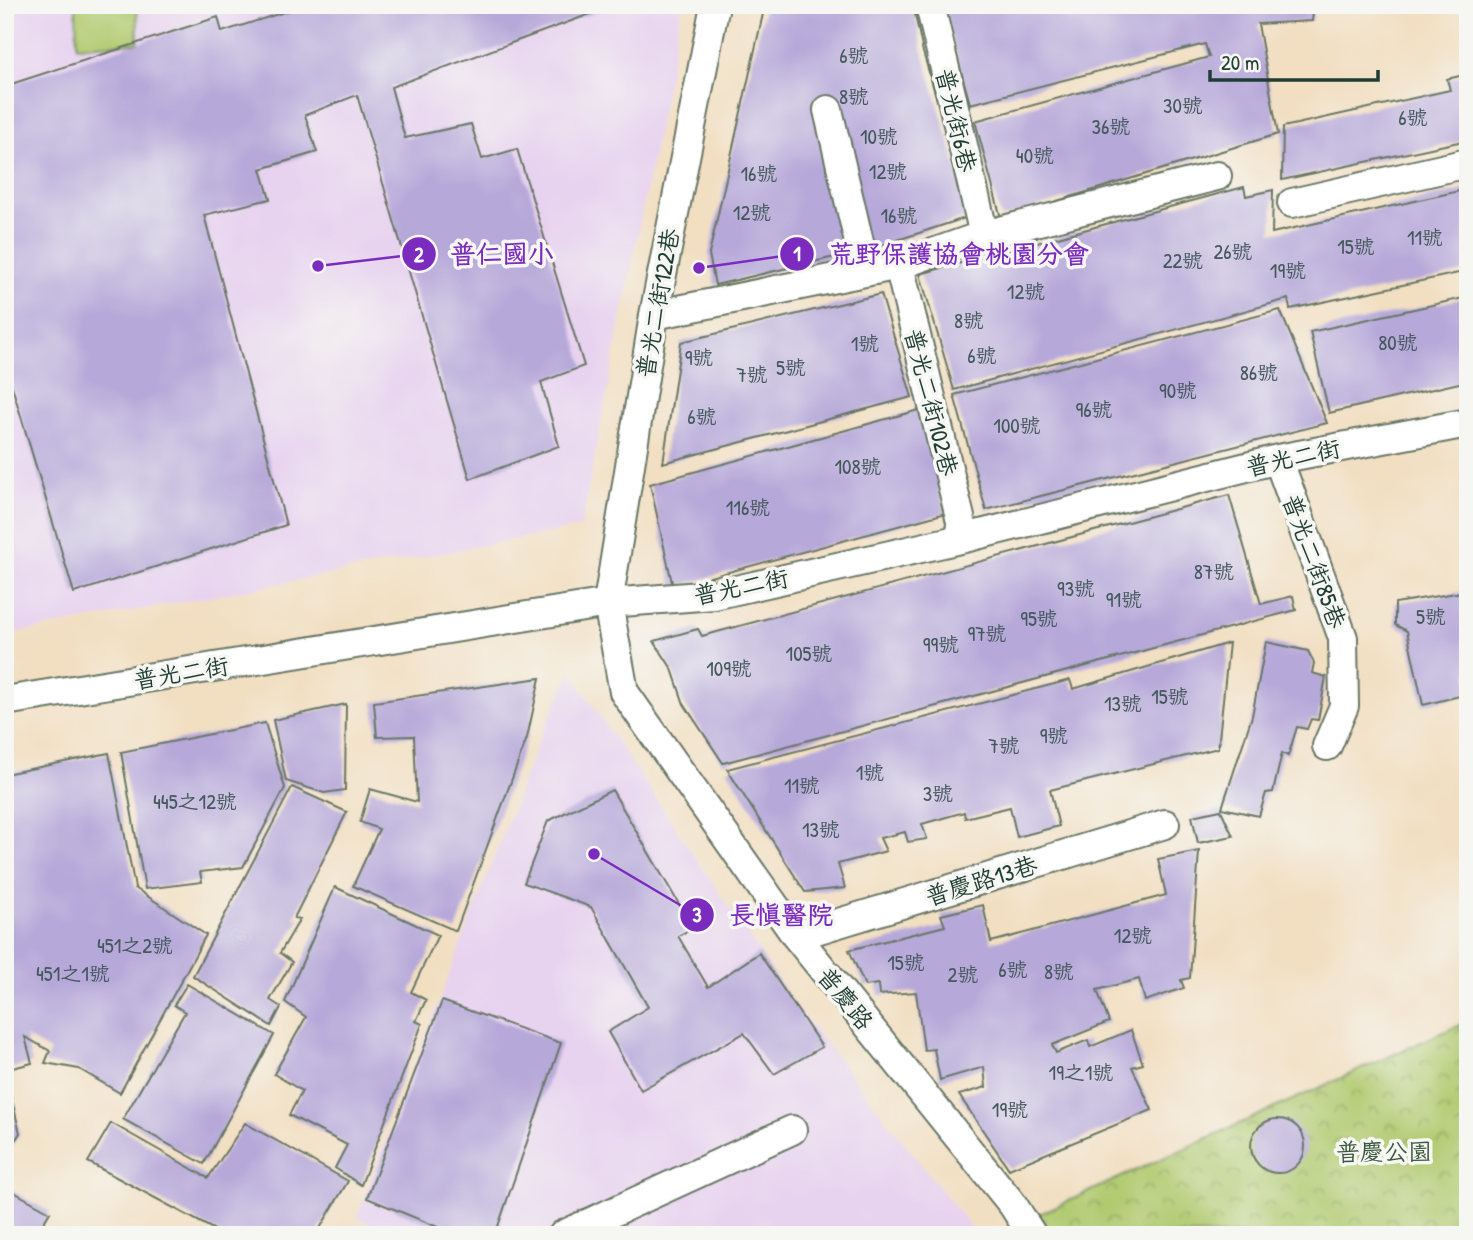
<svg xmlns="http://www.w3.org/2000/svg" width="1473" height="1240" viewBox="0 0 1473 1240" font-family="'Patrick Hand','LXGW WenKai TC',sans-serif">
	<defs>
		<pattern id="park-crowns" width="20" height="18" patternUnits="userSpaceOnUse" patternTransform="scale(1.75)"><rect width="20" height="18" fill="#b1ca70"/><path d="M2 6a3 3 0 1 1 6 0M12 15a3 3 0 1 1 6 0" fill="none" stroke="#8fa55d"/></pattern>
	</defs>
	<rect width="100%" height="100%" fill="#f6f6f2"/>
	<filter id="ink" filterUnits="userSpaceOnUse"><feTurbulence type="fractalNoise" baseFrequency=".0143" numOctaves="2"/><feDisplacementMap in="SourceGraphic" scale="14" xChannelSelector="R" yChannelSelector="G"/><feConvolveMatrix kernelMatrix="1 2 1 2 8 2 1 2 1" color-interpolation-filters="sRGB"/></filter>
	<filter id="wash" filterUnits="userSpaceOnUse"><feTurbulence type="fractalNoise" baseFrequency=".00686" numOctaves="4" result="noise"/><feDisplacementMap in="SourceGraphic" scale="28" xChannelSelector="R" yChannelSelector="G"/><feGaussianBlur stdDeviation="1.57" result="paint"/><feColorMatrix in="noise" values="0 0 0 0 0 0 0 0 0 0 0 0 0 0 0 0 0 1.4 0 .05"/><feComposite in="paint" operator="in"/></filter>
	<g filter="url(#wash)">
		<rect width="100%" height="100%" fill="#f2dfc2"/>
		<!-- built -->
		<path fill="#e7d2ef" d="M5,5H682L581,527L5,635Z
			M571,673L793,1002L977,1235H391L357,1217L540,737Z"/>
		<!-- park -->
		<path fill="url(#park-crowns)" stroke="#688452" stroke-width="2" d="M1468,1021V1235H1051L1037,1215Z"/>
		<!-- garden -->
		<path fill="#b1ca70" stroke="#688452" stroke-width="2" d="M76,5H137L138,43L77,46Z"/>
		<g id="blocks">
			<!-- building -->
			<path fill="#b6a8d9" d="M306,5H615L391,87L405,138L471,124L482,159L517,149L584,366L541,382L559,446L470,479L357,95L305,115L317,152L261,169L270,199L204,215L286,525L74,593L5,363V275L13,273L5,244V86L218,17L222,32Z
				M765,5H913L923,52L971,216L873,248L715,285L709,254Z
				M943,5H1314L1312,21L1258,24L1278,134L1001,218L975,121L1209,57L1205,44L970,104Z
				M1468,74V140L1282,180L1283,127L1450,90L1447,79Z
				M1244,187L1246,196L1273,190L1272,233L1468,189V271L1290,309L1288,299L954,390L920,274Z
				M881,294L912,397L663,463L681,342Z
				M1468,297V381L1329,413L1310,332Z
				M1280,310L1327,423L986,510L954,395Z
				M919,410L946,513L673,587L650,484Z
				M1229,495L1261,604L1293,596L1296,610L723,763L684,704L672,669L654,641L698,629L702,636Z
				M1468,591V694L1423,705L1407,631L1395,625V603Z
				M1266,642L1308,651L1314,663L1312,673L1326,677L1318,720L1311,719L1307,729L1297,727L1288,756L1282,753L1273,792L1266,793L1259,816L1222,808L1252,716Z
				M1229,643L1218,748L1050,790L1059,826L1017,837L1010,807L965,818L964,812L922,824L927,839L908,842L905,832L880,838L886,851L838,864L845,888L805,892L727,769L1070,680L1073,689Z
				M540,678L527,738L456,931L353,886L379,829L360,822L370,789L417,802L414,736L377,737L374,702Z
				M346,704L345,790L324,793L286,781L273,720Z
				M265,723L285,788L243,867L200,872L202,882L145,889L121,752Z
				M109,753L135,888L206,935L120,1093L79,1069L45,1063L50,1051L25,1037L32,1063L5,1070V774Z
				M292,787L347,812L294,918L300,919L280,953L292,962L270,1000L281,1007L271,1026L193,976Z
				M612,790L693,928L678,936L708,987L759,953L822,1047L774,1074L744,1033L641,1090L608,1032L648,1007L591,907L524,883L548,821Z
				M1221,810L1233,836L1198,843L1192,816Z
				M1199,851L1190,978L1181,980L1184,988L1145,1001L1139,979L1097,990L1109,1022L1052,1045L1056,1053L1088,1040L1090,1047L1131,1030L1143,1064L1132,1067L1152,1110L1009,1169L959,1095L986,1087L984,1067L940,1080L934,1049L924,1050L916,992L879,995L878,984L865,986L849,950L945,926L941,915L983,905L991,942L1166,895L1158,859Z
				M335,887L438,935L411,992L426,1000L416,1021L422,1024L361,1185L335,1168L347,1145L289,1115L302,1091L274,1074L306,1017L285,1002Z
				M187,984L274,1035L204,1164L123,1119L185,1012L174,1005Z
				M442,1001L561,1043L495,1235H457L367,1198Z
				M8,1083L20,1133L5,1156V1084Z
				M1251 1146a27 27 0 1 1 54 0a27 27 0 1 1-54 0Z
				M111,1123L208,1178L245,1123L348,1181L316,1235H224L88,1162Z
				M5,1187L50,1212L36,1235H5Z"/>
		</g>
	</g>
	<g filter="url(#ink)">
		<use href="#blocks" fill-opacity="0" stroke="#697666" stroke-width="2"/>
		<g fill="none" stroke-linecap="round" stroke-linejoin="round">
			<defs>
				<path id="service" d="M715,5L654,315L608,603L624,692L796,936L1013,1205L1032,1235
					M930,5L984,235
					M828,110L866,272
					M1292,203L1468,163
					M899,265L965,538
					M654,315L899,265L984,235L1217,176
					M1278,459L1343,638L1344,706L1327,746
					M5,701L608,603L714,595L965,538L1278,459L1468,423
					M796,936L1165,824
					M563,1235L792,1130"/>
			</defs>
			<!-- service casing -->
			<use href="#service" stroke="#697666" stroke-width="32"/>
			<!-- service -->
			<use href="#service" stroke="#fff" stroke-width="28"/>
		</g>
	</g>
	<g text-anchor="middle" dominant-baseline="central" stroke-width="7" stroke-linejoin="round" paint-order="stroke">
		<!-- number labels -->
		<g font-size="21" fill="#45585d">
			<text x="854" y="55">6號</text>
			<text x="854" y="96">8號</text>
			<text x="1183" y="105">30號</text>
			<text x="1413" y="117">6號</text>
			<text x="1111" y="126">36號</text>
			<text x="879" y="136">10號</text>
			<text x="1035" y="155">40號</text>
			<text x="888" y="171">12號</text>
			<text x="759" y="173">16號</text>
			<text x="752" y="212">12號</text>
			<text x="899" y="215">16號</text>
			<text x="1425" y="237">11號</text>
			<text x="1356" y="246">15號</text>
			<text x="1233" y="251">26號</text>
			<text x="1183" y="260">22號</text>
			<text x="1288" y="270">19號</text>
			<text x="1026" y="291">12號</text>
			<text x="969" y="320">8號</text>
			<text x="1398" y="342">80號</text>
			<text x="865" y="343">1號</text>
			<text x="982" y="355">6號</text>
			<text x="699" y="357">9號</text>
			<text x="791" y="367">5號</text>
			<text x="1259" y="372">86號</text>
			<text x="752" y="374">7號</text>
			<text x="1178" y="390">90號</text>
			<text x="1094" y="409">96號</text>
			<text x="702" y="416">6號</text>
			<text x="1017" y="425">100號</text>
			<text x="858" y="466">108號</text>
			<text x="748" y="507">116號</text>
			<text x="1214" y="571">87號</text>
			<text x="1076" y="588">93號</text>
			<text x="1124" y="599">91號</text>
			<text x="1431" y="616">5號</text>
			<text x="1039" y="618">95號</text>
			<text x="987" y="633">97號</text>
			<text x="941" y="644">99號</text>
			<text x="809" y="653">105號</text>
			<text x="729" y="668">109號</text>
			<text x="1170" y="696">15號</text>
			<text x="1123" y="703">13號</text>
			<text x="1054" y="735">9號</text>
			<text x="1004" y="745">7號</text>
			<text x="870" y="772">1號</text>
			<text x="802" y="785">11號</text>
			<text x="938" y="793">3號</text>
			<text x="195" y="801">445之12號</text>
			<text x="821" y="829">13號</text>
			<text x="1133" y="935">12號</text>
			<text x="135" y="945">451之2號</text>
			<text x="906" y="962">15號</text>
			<text x="1013" y="969">6號</text>
			<text x="1059" y="971">8號</text>
			<text x="73" y="973">451之1號</text>
			<text x="963" y="974">2號</text>
			<text x="1081" y="1072">19之1號</text>
			<text x="1010" y="1109">19號</text>
		</g>
		<!-- street labels -->
		<g font-size="24" fill="#1f3d34" stroke="#f6f6f2">
			<text transform="translate(957 120) rotate(77)">普光街6巷</text>
			<text transform="translate(657 303) rotate(-80)">普光二街122巷</text>
			<text transform="translate(932 402) rotate(76)">普光二街102巷</text>
			<text transform="translate(1293 457) rotate(-12)">普光二街</text>
			<text transform="translate(1315 561) rotate(70)">普光二街85巷</text>
			<text transform="translate(741 586) rotate(-11)">普光二街</text>
			<text transform="translate(181 672) rotate(-9)">普光二街</text>
			<text transform="translate(981 880) rotate(-17)">普慶路13巷</text>
			<text transform="translate(846 998) rotate(51)">普慶路</text>
		</g>
		<!-- park labels -->
		<g font-size="24" fill="#3c5940" stroke="#f6f6f2">
			<text x="1384" y="1151">普慶公園</text>
		</g>
	</g>
	<!-- callouts -->
	<path fill="none" stroke="#7b2cbf" stroke-width="2.5" d="M699 268L797 254M318 266L419 254M594 854L697 915"/>
	<g fill="#7b2cbf" stroke="#f6f6f2" stroke-width="2.5">
		<circle cx="699" cy="268" r="7"/>
		<circle cx="318" cy="266" r="7"/>
		<circle cx="594" cy="854" r="7"/>
		<circle cx="797" cy="254" r="18"/>
		<circle cx="419" cy="254" r="18"/>
		<circle cx="697" cy="915" r="18"/>
	</g>
	<g font-size="21" text-anchor="middle" font-weight="bold" fill="#fff">
		<text x="797" y="261">1</text>
		<text x="419" y="262">2</text>
		<text x="697" y="922">3</text>
	</g>
	<g font-size="26" text-anchor="middle" font-weight="bold" fill="#7b2cbf" stroke="#f6f6f2" stroke-width="7" stroke-linejoin="round" paint-order="stroke">
		<text x="959" y="263">荒野保護協會桃園分會</text>
		<text x="502" y="263">普仁國小</text>
		<text x="781" y="924">長慎醫院</text>
	</g>
	<!-- margin -->
	<rect width="1473" height="1240" fill="none" stroke="#f6f6f2" stroke-width="28"/>
	<!-- scale -->
	<path d="M1210 70v10h168v-10" fill="none" stroke="#1f3d34" stroke-width="3.5"/>
	<text x="1221" y="70" font-size="21" fill="#1f3d34" stroke="#f6f6f2" stroke-width="5" paint-order="stroke">20 m</text>
</svg>
